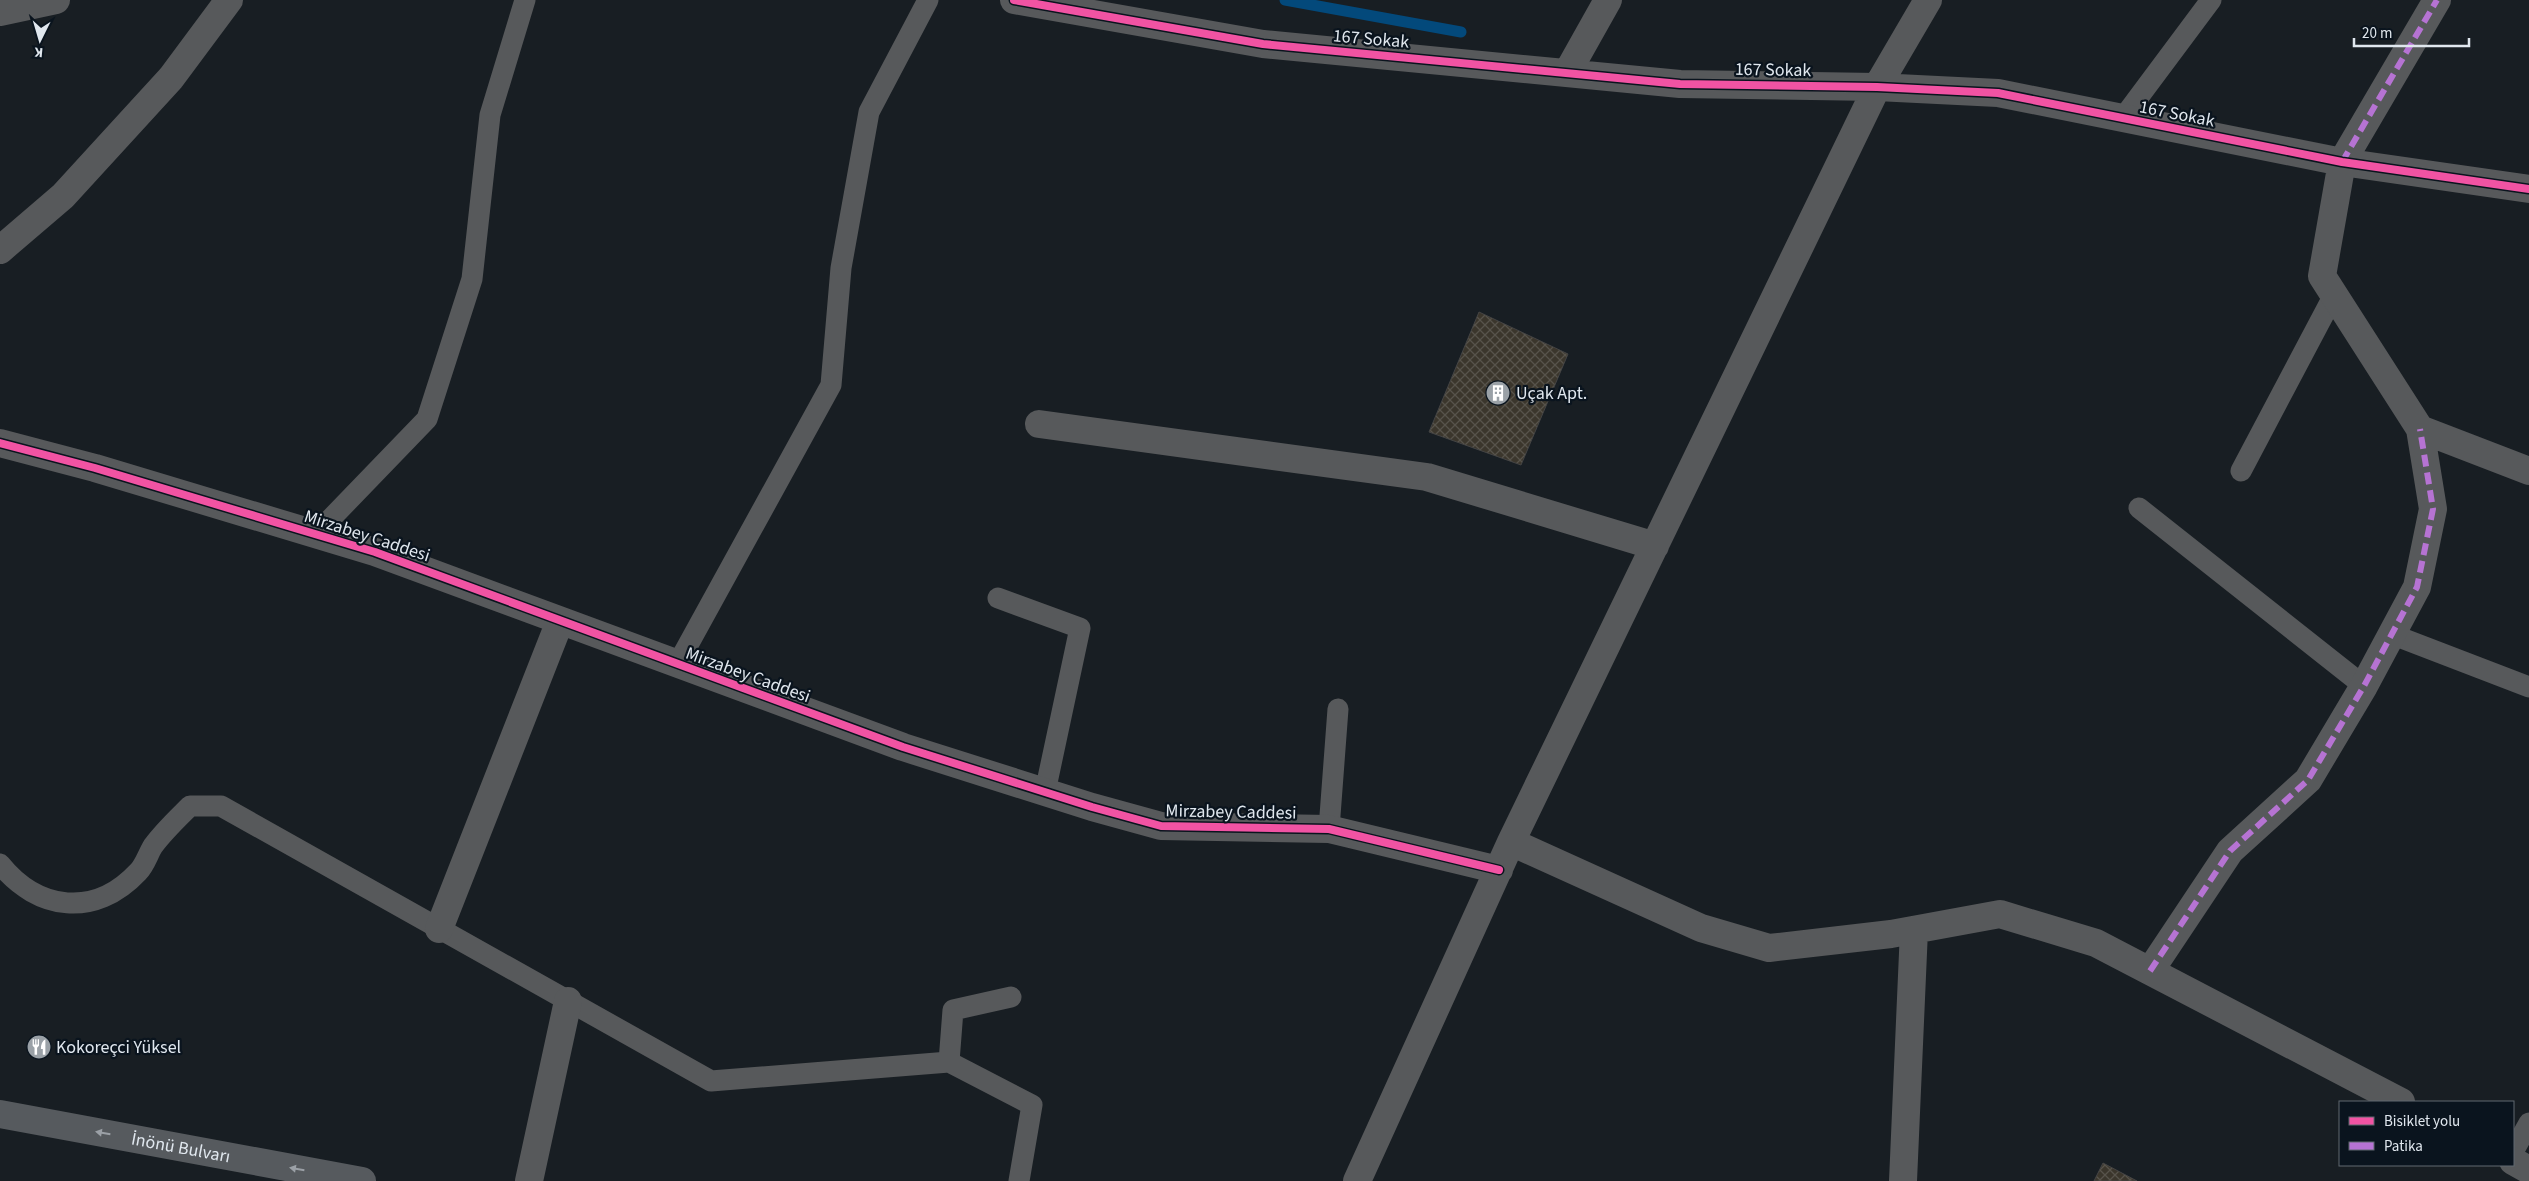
<svg xmlns="http://www.w3.org/2000/svg" width="2529" height="1181" viewBox="0 0 2529 1181" font-family="'Source Sans 3',sans-serif">
	<defs>
		<pattern id="building-cross-hatch" width="8" height="8" patternUnits="userSpaceOnUse" patternTransform="scale(1.25)"><rect width="8" height="8" fill="#3b362c"/><path d="M0 0l8 8M0 8l8-8" fill="none" stroke="#57534b"/></pattern>
	</defs>
	<rect width="100%" height="100%" fill="#181e23"/>
	<g fill="none" stroke-linecap="round" stroke-linejoin="round">
		<!-- stream -->
		<path stroke="#03497b" stroke-width="11" d="M1285,0L1461,32"/>
	</g>
	<!-- building -->
	<path fill="url(#building-cross-hatch)" stroke="#444" d="M1479,312L1568,354L1521,465L1429,432Z
		M2103,1163L2137,1181H2094Z"/>
	<g fill="none" stroke-linecap="round" stroke-linejoin="round">
		<!-- lane -->
		<path stroke="#57595b" stroke-width="21" d="M2123,118L2211,0
			M2241,471L2334,295
			M2139,508L2364,686
			M316,534L427,419L472,279L490,115L525,0
			M998,598L1080,628L1045,792
			M2391,634L2529,687
			M677,665L831,385L841,268L869,112L928,0
			M1329,829L1338,709
			M0,864C38,911 95,918 138,872C145,865 148,854 153,846C164,831 177,819 190,806H221L711,1081L949,1062L953,1010L1011,997
			M949,1062L1032,1105L1019,1181
			M2513,1152L2529,1123"/>
		<!-- street -->
		<path stroke="#57595b" stroke-width="28" d="M1014,0L1263,44L1680,84L1877,87L1998,93L2342,162L2529,189
			M2437,0L2342,162L2322,276L2420,429L2529,471
			M0,12L56,0
			M1567,73L1608,0
			M0,250L63,196L171,78L229,0
			M1039,424L1427,477L1655,546
			M0,443L95,468L375,552L903,747L1092,807L1161,826L1329,829L1499,870
			M1511,842L1701,928L1769,948L1891,934L2000,914L2096,943L2401,1102
			M439,929L560,621
			M2150,971L2230,851L2308,780L2364,686L2417,587L2433,509L2420,429
			M2513,1161L2529,1170
			M529,1181L568,1001
			M1357,1181L1511,842L1877,87L1928,0
			M1903,1181L1914,930"/>
		<!-- primary -->
		<path stroke="#565a5e" stroke-width="28" id="s1" d="M0,1114L362,1181"/>
		<!-- quiet -->
		<path stroke="#b673d3" stroke-width="6" stroke-dasharray="12 6" stroke-linecap="butt" d="M2342,162L2437,0
			M2150,971L2230,851L2308,780L2364,686L2417,587L2433,509L2420,429"/>
		<defs>
			<path id="cycleway" d="M1014,0L1263,44L1680,84L1877,87L1998,93L2342,162L2529,189
				M0,443L95,468L375,552L903,747L1092,807L1161,826L1329,829L1499,870"/>
		</defs>
		<!-- cycleway casing -->
		<use href="#cycleway" stroke="#0a141e" stroke-width="11"/>
		<!-- cycleway -->
		<use href="#cycleway" stroke="#f153a3" stroke-width="8"/>
	</g>
	<!-- one-way arrows -->
	<defs><path id="oneway-solid" d="M-6-.8H1V-3.2L6.5 0L1 3.2V.8H-6Z" transform="scale(1.25)"/></defs>
	<g fill="#9ba0a6">
		<use href="#oneway-solid" transform="translate(103 1133) rotate(-170)"/>
		<use href="#oneway-solid" transform="translate(297 1169) rotate(-170)"/>
	</g>
	<!-- icons -->
	<defs>
		<symbol id="building-disc" viewBox="-11 -11 22 22"><circle r="9.5" fill="#9aa1a7" stroke="#0a141e"/><path d="M-4-6H4V6H1V3H-1V6H-4ZM-2.5-4.3h1.7v1.8h-1.7ZM.8-4.3h1.7v1.8H.8ZM-2.5-1h1.7V.8h-1.7ZM.8-1h1.7V.8H.8Z" fill="#fff"/></symbol>
		<symbol id="restaurant-disc" viewBox="-11 -11 22 22"><circle r="9.5" fill="#9aa1a7" stroke="#0a141e"/><path d="M-5-6h1v4h1v-4h1v4h1v-4h1v5L-1.5 .5V6h-2V.5L-5-1ZM5-6V6H3V1.5H1.5Q1.5-4 5-6Z" fill="#fff"/></symbol>
	</defs>
	<g fill-rule="evenodd">
		<use href="#building-disc" x="1484" y="379" width="28" height="28"/>
		<use href="#restaurant-disc" x="25" y="1033" width="28" height="28"/>
	</g>
	<g text-anchor="middle" dominant-baseline="central" stroke-width="4.5" stroke-linejoin="round" paint-order="stroke">
		<!-- street labels -->
		<g font-size="18" fill="#e0e7ee" stroke="#0a141e">
			<text transform="translate(1371 39) rotate(5)">167 Sokak</text>
			<text transform="translate(1773 70) rotate(1)">167 Sokak</text>
			<text transform="translate(2177 114) rotate(11)">167 Sokak</text>
			<text transform="translate(367 536) rotate(18)">Mirzabey Caddesi</text>
			<text transform="translate(748 675) rotate(20)">Mirzabey Caddesi</text>
			<text transform="translate(1231 812) rotate(1)">Mirzabey Caddesi</text>
			<text stroke="none"><textPath href="#s1" startOffset="184">İnönü Bulvarı</textPath></text>
		</g>
		<!-- poi labels -->
		<g font-size="18" fill="#e0e7ee" stroke="#0a141e" text-anchor="start">
			<text x="1516" y="393">Uçak Apt.</text>
			<text x="56" y="1047">Kokoreçci Yüksel</text>
		</g>
	</g>
	<!-- legend -->
	<rect x="2339" y="1101" width="175" height="65" fill="#0a141e" stroke="#606871"/>
	<rect x="2349" y="1117" width="25" height="8" fill="#f153a3" stroke="#606871"/>
	<text x="2384" y="1126" font-size="15" fill="#e0e7ee">Bisiklet yolu</text>
	<rect x="2349" y="1142" width="25" height="8" fill="#b673d3" stroke="#606871"/>
	<text x="2384" y="1151" font-size="15" fill="#e0e7ee">Patika</text>
	<!-- north arrow -->
	<g transform="translate(40 40) rotate(185)" stroke="#0a141e" stroke-width="4" paint-order="stroke">
	<path d="M0-4L9 19L0 12L-9 19Z" fill="#e0e7ee"/>
	<text y="-8" font-size="14" font-weight="bold" text-anchor="middle" fill="#e0e7ee">K</text>
	</g>
	<!-- scale -->
	<path d="M2354 38v8h115v-8" fill="none" stroke="#e0e7ee" stroke-width="2.5"/>
	<text x="2362" y="38" font-size="15" fill="#e0e7ee" stroke="#0a141e" stroke-width="4" paint-order="stroke">20 m</text>
</svg>
